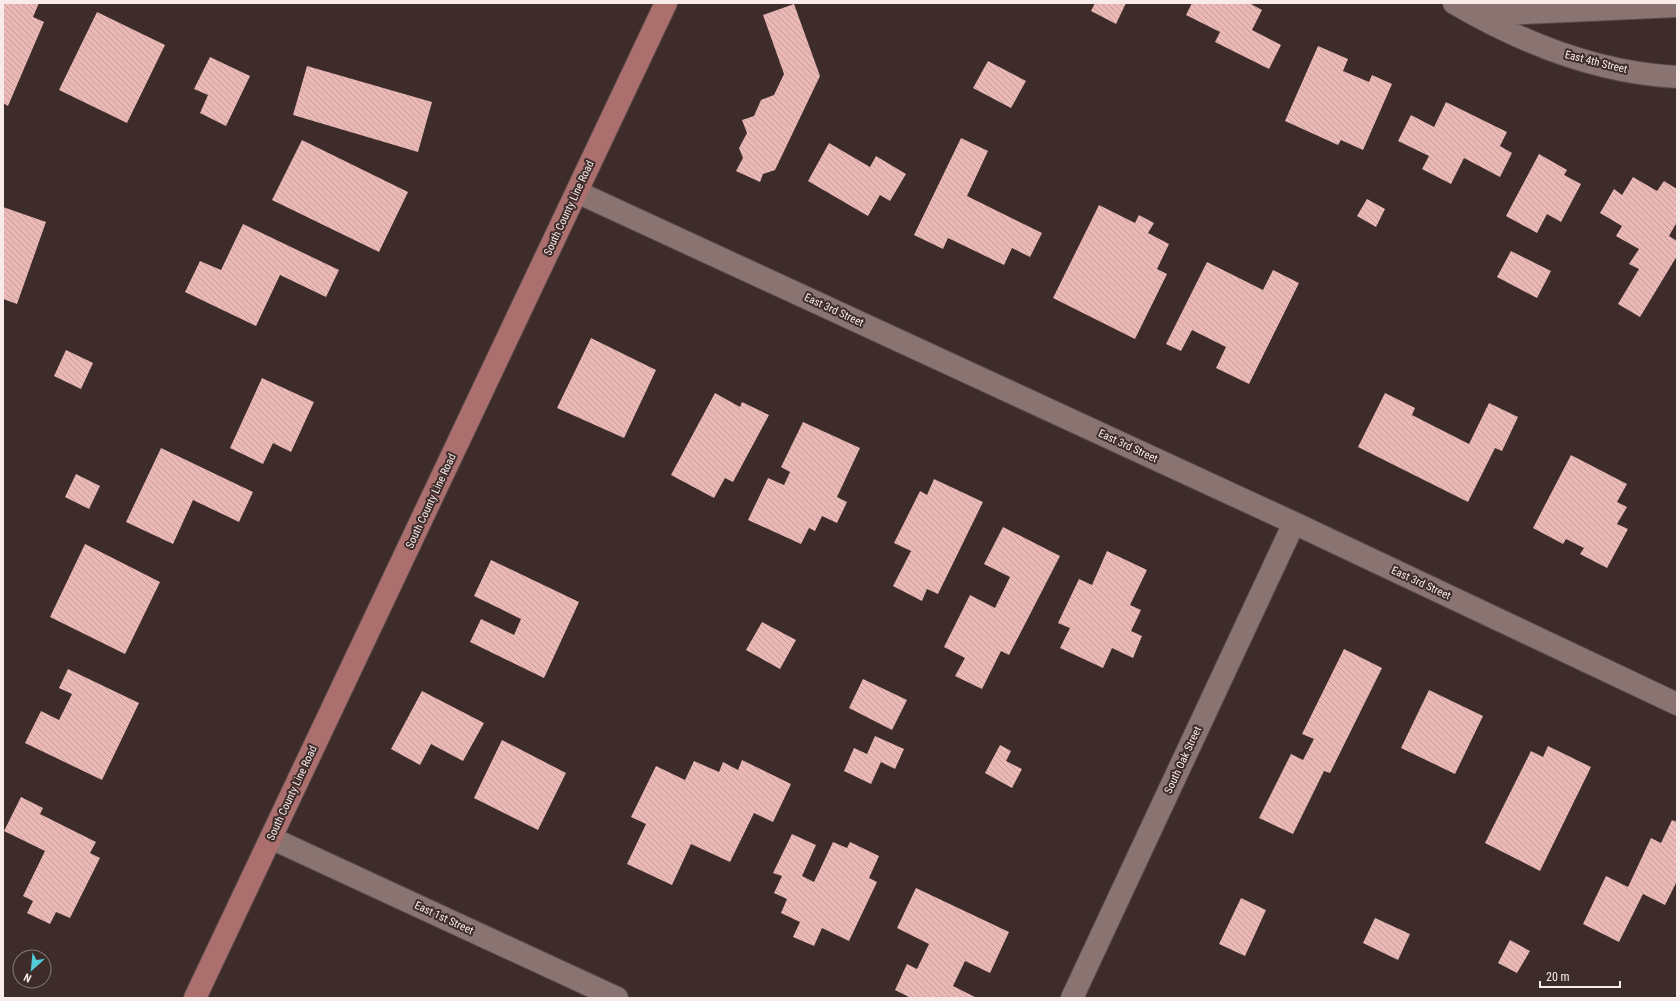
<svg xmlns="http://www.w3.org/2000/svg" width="1680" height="1001" viewBox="0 0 1680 1001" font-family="'Roboto Condensed',sans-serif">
	<defs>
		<pattern id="building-back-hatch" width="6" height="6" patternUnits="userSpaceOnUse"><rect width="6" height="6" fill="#eab8b5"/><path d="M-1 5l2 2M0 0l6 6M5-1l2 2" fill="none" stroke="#c29c99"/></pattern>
	</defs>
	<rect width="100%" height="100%" fill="#3e2c2b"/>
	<!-- building -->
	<path fill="url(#building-back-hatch)" d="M3,3H39L33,17L44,22L8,106L3,103Z
		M1095,3H1126L1116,24L1091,11Z
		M1192,3H1249L1262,10L1252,30L1281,45L1269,69L1215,42L1220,32L1186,15Z
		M794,4L820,76L775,170L763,174L760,182L736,171L743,158L739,148L747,133L742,120L754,116L761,100L774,95L784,74L763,15Z
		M97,12L165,45L127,123L59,90Z
		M1318,46L1348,59L1343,71L1369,82L1372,75L1392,84L1363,150L1341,140L1338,145L1285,121Z
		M210,57L250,76L226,126L200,113L208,95L194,89Z
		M988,61L1026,81L1011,108L973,88Z
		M307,66L432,102L418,152L293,115Z
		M1446,102L1507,132L1500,146L1512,153L1500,177L1464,158L1451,184L1422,169L1429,156L1398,141L1411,115L1434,127Z
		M961,138L988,151L967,196L1042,233L1030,257L1012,248L1004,265L948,238L943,249L914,235Z
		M302,140L408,192L379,252L272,200Z
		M829,143L870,167L876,156L906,174L890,201L880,195L868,216L808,181Z
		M1539,154L1567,170L1564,175L1581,184L1561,222L1547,214L1537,233L1506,216Z
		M1633,177L1657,191L1664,181L1677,189V222L1669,236L1677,241V256L1640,317L1618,304L1639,269L1629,264L1639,249L1616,236L1622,226L1600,213L1614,189L1622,195Z
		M1367,199L1385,209L1376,227L1357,216Z
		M1099,205L1135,223L1139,215L1154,223L1148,233L1169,244L1157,269L1167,274L1135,339L1053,298Z
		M3,207L46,222L17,304L3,299Z
		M243,224L339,270L326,297L280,275L256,326L185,292L200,261L221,270Z
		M1511,251L1551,271L1537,298L1497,277Z
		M1207,262L1263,290L1273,270L1299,283L1249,384L1216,368L1226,347L1192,330L1181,351L1166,344Z
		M591,338L656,370L624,438L557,408Z
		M66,350L93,363L81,389L54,376Z
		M262,378L314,402L291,452L273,443L263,464L230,448Z
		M715,393L740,407L742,402L769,415L733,482L725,478L714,498L671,475Z
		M1385,393L1415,408L1412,415L1469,444L1489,403L1518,417L1502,451L1495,448L1468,502L1358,447Z
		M803,422L860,448L837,497L847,502L837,523L822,516L815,531L809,528L801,544L748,520L768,478L784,485L790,472L781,467Z
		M161,448L253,492L239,522L193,500L173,544L126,522Z
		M1571,455L1627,484L1617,502L1627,507L1617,524L1628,529L1607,568L1580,554L1584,548L1566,539L1563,544L1533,528Z
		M76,474L100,486L89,509L65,497Z
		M934,479L983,502L938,594L927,589L922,601L893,586L911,551L894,543L920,491L927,495Z
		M1003,527L1060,556L1009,655L1001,651L982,689L955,676L965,658L944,647L970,595L995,608L1010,577L984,564Z
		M85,544L160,582L125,654L50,617Z
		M1107,551L1147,570L1130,605L1141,610L1131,631L1142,636L1133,658L1112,648L1103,668L1060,648L1070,628L1058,623L1079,579L1092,585Z
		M491,560L579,602L544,678L470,642L481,619L514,635L521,619L474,596Z
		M762,622L796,640L780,669L746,650Z
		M1344,649L1382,668L1330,773L1324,771L1293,834L1259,818L1291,754L1303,760L1314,739L1302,734Z
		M68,669L139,703L102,780L25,743L41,711L59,720L72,694L59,688Z
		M863,679L907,700L892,730L849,708Z
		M1429,690L1483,716L1455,774L1401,748Z
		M422,691L484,723L463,761L431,744L420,765L391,749Z
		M875,736L904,749L895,769L881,762L871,784L844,771L854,748L867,754Z
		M502,740L566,773L538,830L474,798Z
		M1000,745L1011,751L1006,761L1022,769L1012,788L985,773Z
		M1548,746L1591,767L1540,871L1485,843L1531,751L1543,757Z
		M742,760L791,784L773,822L754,813L730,862L691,844L672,885L627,864L646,824L631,817L656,766L685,780L694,761L719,772L723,762L738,770Z
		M21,797L43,808L40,814L96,842L90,853L100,858L70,918L56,912L50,924L27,913L33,901L23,896L45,851L4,831Z
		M1672,820L1677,822V881L1665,905L1643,894L1619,942L1583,924L1606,876L1628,887L1651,838L1661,843Z
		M792,834L816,845L802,876L814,882L833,842L847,848L850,842L879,856L869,878L877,882L849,941L822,928L814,946L793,937L800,922L781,913L787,899L774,893L782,876L773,873Z
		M916,888L1009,932L990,973L965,961L953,986L977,998H911L895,990L907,964L917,969L929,944L897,928Z
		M1241,898L1266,910L1245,956L1219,944Z
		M1375,918L1410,934L1398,960L1363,943Z
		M1510,940L1530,951L1517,973L1498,963Z"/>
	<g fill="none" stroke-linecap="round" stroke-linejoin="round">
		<defs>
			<path id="minor" d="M1454,3C1522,43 1598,73 1677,77
				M1480,15L1677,6
				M577,192L1294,523L1677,704
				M271,838L617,998
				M1072,998L1294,523"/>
			<path id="major" d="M195,998L666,3"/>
		</defs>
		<!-- minor casing -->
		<use href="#minor" stroke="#584847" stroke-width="24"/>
		<!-- major casing -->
		<use href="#major" stroke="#584847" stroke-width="24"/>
		<!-- minor -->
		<use href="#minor" stroke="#897472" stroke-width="22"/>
		<!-- major -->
		<use href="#major" stroke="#ab706e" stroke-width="22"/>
	</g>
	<g text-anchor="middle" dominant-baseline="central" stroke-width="4" stroke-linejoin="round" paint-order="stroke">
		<!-- street labels -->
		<g font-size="11" fill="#f8ebea" stroke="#3e2c2b">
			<text transform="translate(1596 62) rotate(14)">East 4th Street</text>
			<text transform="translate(569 208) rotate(-65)">South County Line Road</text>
			<text transform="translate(834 310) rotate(25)">East 3rd Street</text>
			<text transform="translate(1128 446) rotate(25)">East 3rd Street</text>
			<text transform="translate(431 501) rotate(-65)">South County Line Road</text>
			<text transform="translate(1421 583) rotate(25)">East 3rd Street</text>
			<text transform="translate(1183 760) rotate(-65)">South Oak Street</text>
			<text transform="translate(292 793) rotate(-65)">South County Line Road</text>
			<text transform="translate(444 918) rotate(25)">East 1st Street</text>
		</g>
	</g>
	<!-- border -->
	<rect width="1680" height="1001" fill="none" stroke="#f8ebea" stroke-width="8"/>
	<!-- north arrow -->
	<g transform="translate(32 969) rotate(207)"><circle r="19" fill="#3e2c2b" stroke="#887877"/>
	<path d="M0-3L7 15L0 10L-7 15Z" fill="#52ccd5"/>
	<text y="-6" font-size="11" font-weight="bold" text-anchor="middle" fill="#f8ebea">N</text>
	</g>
	<!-- scale -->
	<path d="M1540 981v6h80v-6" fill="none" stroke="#f8ebea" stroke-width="2"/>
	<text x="1546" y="981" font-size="12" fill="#f8ebea" stroke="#3e2c2b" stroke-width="3" paint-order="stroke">20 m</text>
</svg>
